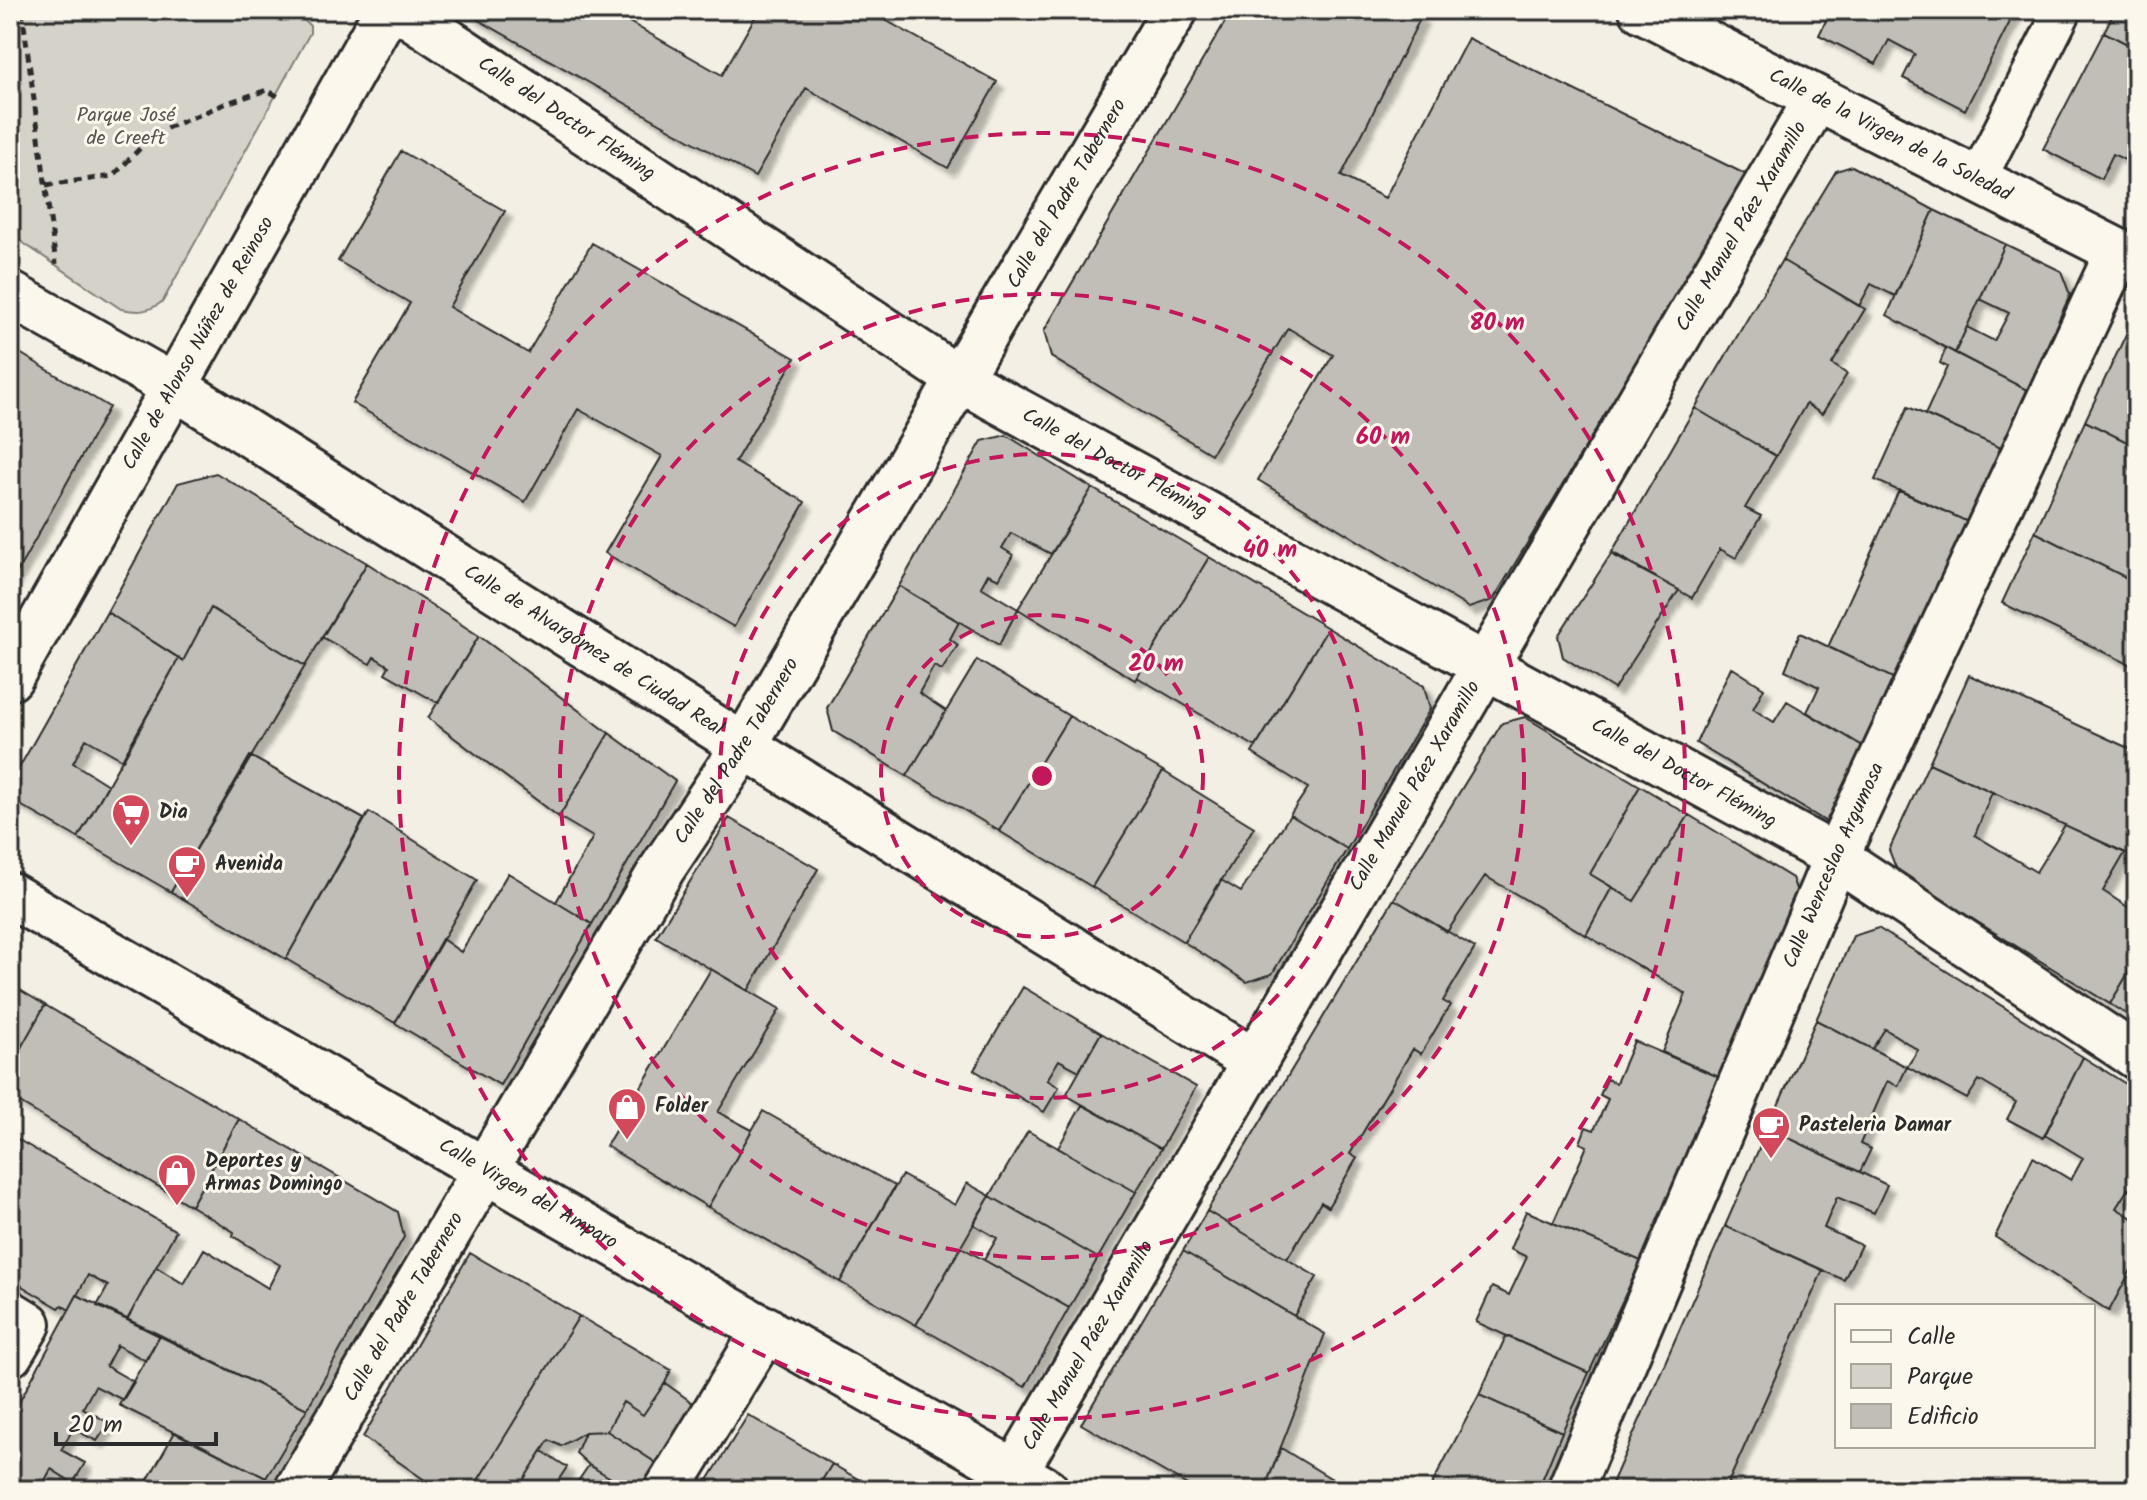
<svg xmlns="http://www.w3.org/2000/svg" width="2147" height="1500" viewBox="0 0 2147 1500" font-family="Kalam,sans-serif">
	<defs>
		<filter id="shadow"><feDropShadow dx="7" dy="7" stdDeviation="2" flood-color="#0004"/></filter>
	</defs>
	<rect width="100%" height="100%" fill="#f3efe4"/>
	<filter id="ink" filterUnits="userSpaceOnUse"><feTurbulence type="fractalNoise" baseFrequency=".0125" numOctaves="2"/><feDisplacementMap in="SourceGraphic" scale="16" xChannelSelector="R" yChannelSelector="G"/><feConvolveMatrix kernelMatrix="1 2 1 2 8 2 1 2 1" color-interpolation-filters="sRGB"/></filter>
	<g filter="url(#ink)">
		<!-- green -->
		<path fill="#d5d2c9" stroke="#807e7a" stroke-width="2" d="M10,10H294L310,26V33L163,301C148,313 138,312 121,309L10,234Z"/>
		<!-- building -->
		<path fill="#c0beb6" stroke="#2b2b2b" stroke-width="2" filter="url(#shadow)" d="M461,10H608L722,75L759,10H891L885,20L997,82L948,168L806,88L755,177Z
			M1232,10H1409L1421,17L1341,176L1385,198L1468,38L1749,176L1493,600L1469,608L1258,480L1333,355L1288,328L1211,454L1051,357L1044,331Z
			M1831,10H2016L1965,110L1903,78L1915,54L1889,40L1876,64L1819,35Z
			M2115,10H2137V49L2104,32Z
			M2104,32L2137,49V166L2113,154L2101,179L2043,149Z
			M401,151L505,211L449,307L528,353L592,243L795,358L735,462L805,502L734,627L605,553L662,456L578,409L525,502L352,403L410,303L338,261Z
			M1852,166L1934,210L1895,296L1871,284L1859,306L1782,260L1836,171Z
			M2137,174V196L2128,192Z
			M1934,210L2005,244L1955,353L1887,315Z
			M2005,244L2061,271L2070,295L2027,390L1955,353L1967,327L1994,341L2009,313L1980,299Z
			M1782,260L1865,309L1832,364L1847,374L1822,414L1806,404L1776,456L1695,408Z
			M2137,311V405L2133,412L2137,415V447L2085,421Z
			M10,347L109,407L10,585Z
			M1946,348L2027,390L2001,448L1925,415L1947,367L1940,363Z
			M1908,407L2001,448L1968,522L1875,480Z
			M1695,408L1776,456L1745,508L1761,516L1736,558L1720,549L1692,598L1612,552Z
			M2085,421L2137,447V583L2035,532Z
			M1006,435L1092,488L1051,554L1011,533L1002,548L1013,555L999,579L988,574L981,587L1018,609L999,645L899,586L982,441Z
			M216,473L367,563L305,666L211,608L183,661L107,612L178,483Z
			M1092,488L1209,557L1135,680L1018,609Z
			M1899,490L1968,522L1897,680L1828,647Z
			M2035,532L2137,583V668L2002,603Z
			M1611,554L1679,590L1614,689L1563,657L1558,636Z
			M1209,557L1328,628L1256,747L1137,677Z
			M367,563L479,636L438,703L385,673L389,666L374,657L370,664L322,637Z
			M899,586L959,622L950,639L958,645L942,670L934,666L919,693L946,711L907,776L833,731L827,708Z
			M211,608L305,666L171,892L78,838L179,658L183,661Z
			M107,612L179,658L123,760L86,739L73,763L108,785L78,838L10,799V784Z
			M1328,628L1424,686L1430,709L1347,849L1290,815L1308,788L1252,753Z
			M1800,633L1897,680L1866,748L1807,712L1819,687L1785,670Z
			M479,636L609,733L559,817L428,718Z
			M977,660L1069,716L999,831L907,776Z
			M1731,667L1764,688L1753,709L1774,722L1787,701L1866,748L1830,824L1696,743Z
			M1969,675L2137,752V858L1929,763Z
			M1069,716L1163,771L1092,887L999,831Z
			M1525,717L1640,786L1590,874L1612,887L1586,935L1485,876L1447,932L1394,899L1502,723Z
			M609,733L675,781L592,924L556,902L593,837L559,817Z
			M250,756L364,819L286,959L171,892Z
			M1929,763L1992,792L1975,835L2036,872L2065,825L2125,853L2103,891L2137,913V958L2110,1004L1898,873L1889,850Z
			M1163,771L1254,827L1184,942L1092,887Z
			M1640,786L1689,815L1634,901L1590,874Z
			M369,812L477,880L395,1023L286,959Z
			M1290,815L1347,849L1272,974L1247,982L1184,942L1221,880L1241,892Z
			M1689,815L1792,878L1801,903L1721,1078L1662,1052L1686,994L1586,935L1612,887L1634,901Z
			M729,818L818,869L748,991L656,937Z
			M508,873L592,924L500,1085L395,1023L442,939L461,952Z
			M1394,899L1475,948L1443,1001L1450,1005L1421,1054L1413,1049L1350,1154L1357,1158L1328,1207L1321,1202L1287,1259L1207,1211Z
			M1878,928L2083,1057L2043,1138L2007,1119L2016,1102L1979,1080L1967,1099L1907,1067L1918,1050L1885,1029L1872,1049L1816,1020L1853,936Z
			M2137,958V1021L2110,1004Z
			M711,969L780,1009L718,1112L752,1130L708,1207L606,1146Z
			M10,984L45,1005L10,1067Z
			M1023,987L1101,1033L1079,1071L1059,1060L1047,1080L1059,1087L1044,1112L974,1070Z
			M45,1005L239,1119L191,1206L10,1097V1067Z
			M1816,1020L1907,1067L1898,1086L1887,1081L1860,1144L1871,1149L1860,1172L1768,1128Z
			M1101,1033L1196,1087L1161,1149L1066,1095Z
			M1634,1041L1721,1078L1641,1261L1553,1223L1587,1146L1580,1143L1586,1127L1594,1130L1608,1099L1600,1095L1607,1079L1616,1083Z
			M2083,1057L2137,1091V1195L2128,1189L2116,1208L2137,1221V1259L2109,1311L1995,1237L2033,1157L2071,1180L2083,1158L2045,1135Z
			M1082,1105L1161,1149L1136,1192L1058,1148Z
			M763,1111L895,1186L840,1282L708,1207Z
			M239,1119L398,1212L404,1237L307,1409L127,1320L156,1267L184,1284L204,1249L268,1288L280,1265L233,1236L234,1232L191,1206Z
			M1768,1128L1887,1185L1874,1213L1837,1197L1824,1228L1861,1245L1844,1280L1725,1226Z
			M1028,1131L1136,1192L1098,1258L990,1196Z
			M10,1135L176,1231L127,1320L97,1306L108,1286L88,1275L69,1310L62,1305L59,1308L10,1279Z
			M902,1175L955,1205L967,1183L990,1196L916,1325L840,1282Z
			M990,1196L1098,1258L1069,1308L984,1260L997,1238L973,1224Z
			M1207,1211L1317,1277L1294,1316L1183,1251Z
			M1526,1211L1641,1261L1589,1373L1476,1322L1492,1287L1509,1295L1527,1257L1510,1249Z
			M1725,1226L1823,1270L1725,1490H1609Z
			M961,1247L1069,1308L1025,1387L916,1325Z
			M1183,1251L1325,1334L1264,1490H1196L1081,1424Z
			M470,1253L579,1316L472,1490H439L363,1437Z
			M77,1295L160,1335L146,1361L117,1345L106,1366L134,1382L123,1400L95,1386L83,1408L109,1423L97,1441L73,1429L61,1450L85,1463L73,1483L51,1469L40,1490H10V1419Z
			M579,1316L671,1370L665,1383L643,1415L623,1402L607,1431L585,1432L561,1446L549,1440L517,1490H472Z
			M160,1335L307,1409L266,1478L119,1405Z
			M1506,1336L1589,1373L1562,1432L1479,1395Z
			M665,1383L697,1406L661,1466L607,1431L623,1402L643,1415Z
			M1479,1395L1562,1432L1538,1490H1429Z
			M748,1415L832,1464L816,1490H702Z
			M607,1431L661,1466L647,1490H631L589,1465L576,1453L585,1432Z
			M175,1432L266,1478L258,1490H142Z
			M1281,1448L1350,1490H1264Z
			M542,1451L567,1467L552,1490H517Z
			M832,1464L877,1490H816Z
			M589,1465L631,1490H572Z"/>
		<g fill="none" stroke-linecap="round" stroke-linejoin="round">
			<defs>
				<path id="pedestrian" d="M1977,180L2063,10"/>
				<g id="minor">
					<path id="s1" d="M401,10L959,379L1836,857L2137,1057"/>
					<path id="s2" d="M1642,10L2137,261"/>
					<path id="s3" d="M10,294L173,386L744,746L1255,1062"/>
					<path id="s4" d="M10,678L387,10"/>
					<path d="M10,1313L28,1324L10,1354"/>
					<path id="s5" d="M1015,1472L1816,100"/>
					<path id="s6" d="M297,1490L662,869L744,746L1175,10"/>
					<path d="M667,1490L766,1329"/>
					<path id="s7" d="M1570,1490L1836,857L2118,252"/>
				</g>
				<g id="tertiary">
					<path id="s8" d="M10,895L486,1171L1046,1490"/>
				</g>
			</defs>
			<!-- pedestrian casing -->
			<use href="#pedestrian" stroke="#2b2b2b" stroke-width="42"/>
			<!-- minor casing -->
			<use href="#minor" stroke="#2b2b2b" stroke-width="50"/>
			<!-- tertiary casing -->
			<use href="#tertiary" stroke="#2b2b2b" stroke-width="50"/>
			<!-- path -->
			<path stroke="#2b2b2b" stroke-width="5" stroke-dasharray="8 6" stroke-linecap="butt" d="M22,10L56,264
				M46,185L113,176L155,133L227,103L267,90L281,98"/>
			<!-- pedestrian -->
			<use href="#pedestrian" stroke="#fbf7ec" stroke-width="36"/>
			<!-- minor -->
			<use href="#minor" stroke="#fbf7ec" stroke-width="44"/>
			<!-- tertiary -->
			<use href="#tertiary" stroke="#fbf7ec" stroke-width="44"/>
		</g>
	</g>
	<!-- distance rings -->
	<g fill="none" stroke="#c2185b" stroke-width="4" stroke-dasharray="14 10">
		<circle cx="1042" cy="776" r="161"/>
		<circle cx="1042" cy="776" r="322"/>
		<circle cx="1042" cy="776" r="482"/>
		<circle cx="1042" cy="776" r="643"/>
	</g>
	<!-- icons -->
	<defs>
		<symbol id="supermarket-pin" viewBox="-11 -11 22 30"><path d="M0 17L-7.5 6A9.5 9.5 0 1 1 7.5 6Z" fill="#d1495b" stroke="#fbf7ec"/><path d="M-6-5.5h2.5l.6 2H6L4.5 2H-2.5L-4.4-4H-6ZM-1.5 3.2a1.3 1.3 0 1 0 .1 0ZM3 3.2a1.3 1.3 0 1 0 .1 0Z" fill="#fff"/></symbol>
		<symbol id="cafe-pin" viewBox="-11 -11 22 30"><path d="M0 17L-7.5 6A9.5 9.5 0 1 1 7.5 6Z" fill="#d1495b" stroke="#fbf7ec"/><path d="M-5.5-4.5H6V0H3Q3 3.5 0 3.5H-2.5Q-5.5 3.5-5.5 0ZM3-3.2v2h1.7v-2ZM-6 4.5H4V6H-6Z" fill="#fff"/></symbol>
		<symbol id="shop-pin" viewBox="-11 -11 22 30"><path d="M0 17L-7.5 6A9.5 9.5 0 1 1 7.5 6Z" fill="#d1495b" stroke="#fbf7ec"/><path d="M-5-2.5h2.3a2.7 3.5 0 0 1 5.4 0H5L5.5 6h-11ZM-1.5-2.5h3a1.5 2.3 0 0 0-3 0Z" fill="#fff"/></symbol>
	</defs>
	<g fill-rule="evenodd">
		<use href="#supermarket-pin" x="109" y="791" width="44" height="60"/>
		<use href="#cafe-pin" x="165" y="843" width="44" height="60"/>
		<use href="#shop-pin" x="605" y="1085" width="44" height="60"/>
		<use href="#cafe-pin" x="1749" y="1104" width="44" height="60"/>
		<use href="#shop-pin" x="155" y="1151" width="44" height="60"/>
	</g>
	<g text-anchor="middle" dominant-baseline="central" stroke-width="6" stroke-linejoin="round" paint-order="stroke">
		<!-- park labels -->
		<g font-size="20" fill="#565552" stroke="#fbf7ec">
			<text x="126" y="116">Parque José<tspan x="126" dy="23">de Creeft</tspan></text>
		</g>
		<!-- street labels -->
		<g font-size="20" fill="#2b2b2b" stroke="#fbf7ec">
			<text stroke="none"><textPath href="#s1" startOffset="198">Calle del Doctor Fléming</textPath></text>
			<text stroke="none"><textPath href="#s2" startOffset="278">Calle de la Virgen de la Soledad</textPath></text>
			<text stroke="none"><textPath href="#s6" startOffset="1508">Calle del Padre Tabernero</textPath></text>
			<text stroke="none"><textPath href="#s5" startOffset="1442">Calle Manuel Páez Xaramillo</textPath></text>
			<text stroke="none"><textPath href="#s4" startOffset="384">Calle de Alonso Núñez de Reinoso</textPath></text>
			<text stroke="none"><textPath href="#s1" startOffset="846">Calle del Doctor Fléming</textPath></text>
			<text stroke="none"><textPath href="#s3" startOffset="684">Calle de Alvargómez de Ciudad Real</textPath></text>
			<text stroke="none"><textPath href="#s6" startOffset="860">Calle del Padre Tabernero</textPath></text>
			<text stroke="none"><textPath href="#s1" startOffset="1494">Calle del Doctor Fléming</textPath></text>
			<text stroke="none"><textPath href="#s5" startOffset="794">Calle Manuel Páez Xaramillo</textPath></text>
			<text stroke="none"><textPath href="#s7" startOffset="678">Calle Wenceslao Argumosa</textPath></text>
			<text stroke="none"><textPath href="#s8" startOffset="598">Calle Virgen del Amparo</textPath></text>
			<text stroke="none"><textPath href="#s6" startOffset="212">Calle del Padre Tabernero</textPath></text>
			<text stroke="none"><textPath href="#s5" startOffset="146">Calle Manuel Páez Xaramillo</textPath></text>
		</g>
		<!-- poi labels -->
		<g font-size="20" font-weight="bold" fill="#2b2b2b" stroke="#fbf7ec" text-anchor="start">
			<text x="159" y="813">Dia</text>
			<text x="215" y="865">Avenida</text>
			<text x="655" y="1107">Folder</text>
			<text x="1799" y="1126">Pasteleria Damar</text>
			<text x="205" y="1162">Deportes y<tspan x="205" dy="23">Armas Domingo</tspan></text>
		</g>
	</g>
	<circle cx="1042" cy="776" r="12" fill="#c2185b" stroke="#fbf7ec" stroke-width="4"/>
	<g font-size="24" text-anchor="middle" font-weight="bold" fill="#c2185b" stroke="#fbf7ec" stroke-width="6" stroke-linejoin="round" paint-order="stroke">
		<text x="1497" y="330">80 m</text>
		<text x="1383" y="444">60 m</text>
		<text x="1270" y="557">40 m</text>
		<text x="1156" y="671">20 m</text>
	</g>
	<!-- margin -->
	<rect width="2147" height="1500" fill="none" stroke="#fbf7ec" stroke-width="40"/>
	<rect x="20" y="20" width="2107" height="1460" fill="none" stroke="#2b2b2b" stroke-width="3" filter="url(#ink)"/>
	<!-- legend -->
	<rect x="1835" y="1304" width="260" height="144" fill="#fbf7ec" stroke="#a8a59f" stroke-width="2"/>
	<rect x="1851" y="1330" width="40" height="12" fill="#fbf7ec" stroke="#a8a59f" stroke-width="2"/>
	<text x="1907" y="1344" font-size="24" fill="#2b2b2b">Calle</text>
	<rect x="1851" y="1364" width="40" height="24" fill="#d5d2c9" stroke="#a8a59f" stroke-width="2"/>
	<text x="1907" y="1384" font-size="24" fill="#2b2b2b">Parque</text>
	<rect x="1851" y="1404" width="40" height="24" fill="#c0beb6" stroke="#a8a59f" stroke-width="2"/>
	<text x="1907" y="1424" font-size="24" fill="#2b2b2b">Edificio</text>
	<!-- scale -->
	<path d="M56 1432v12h160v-12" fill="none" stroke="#2b2b2b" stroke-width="4"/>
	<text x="68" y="1432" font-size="24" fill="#2b2b2b" stroke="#fbf7ec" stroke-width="6" paint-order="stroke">20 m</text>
</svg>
